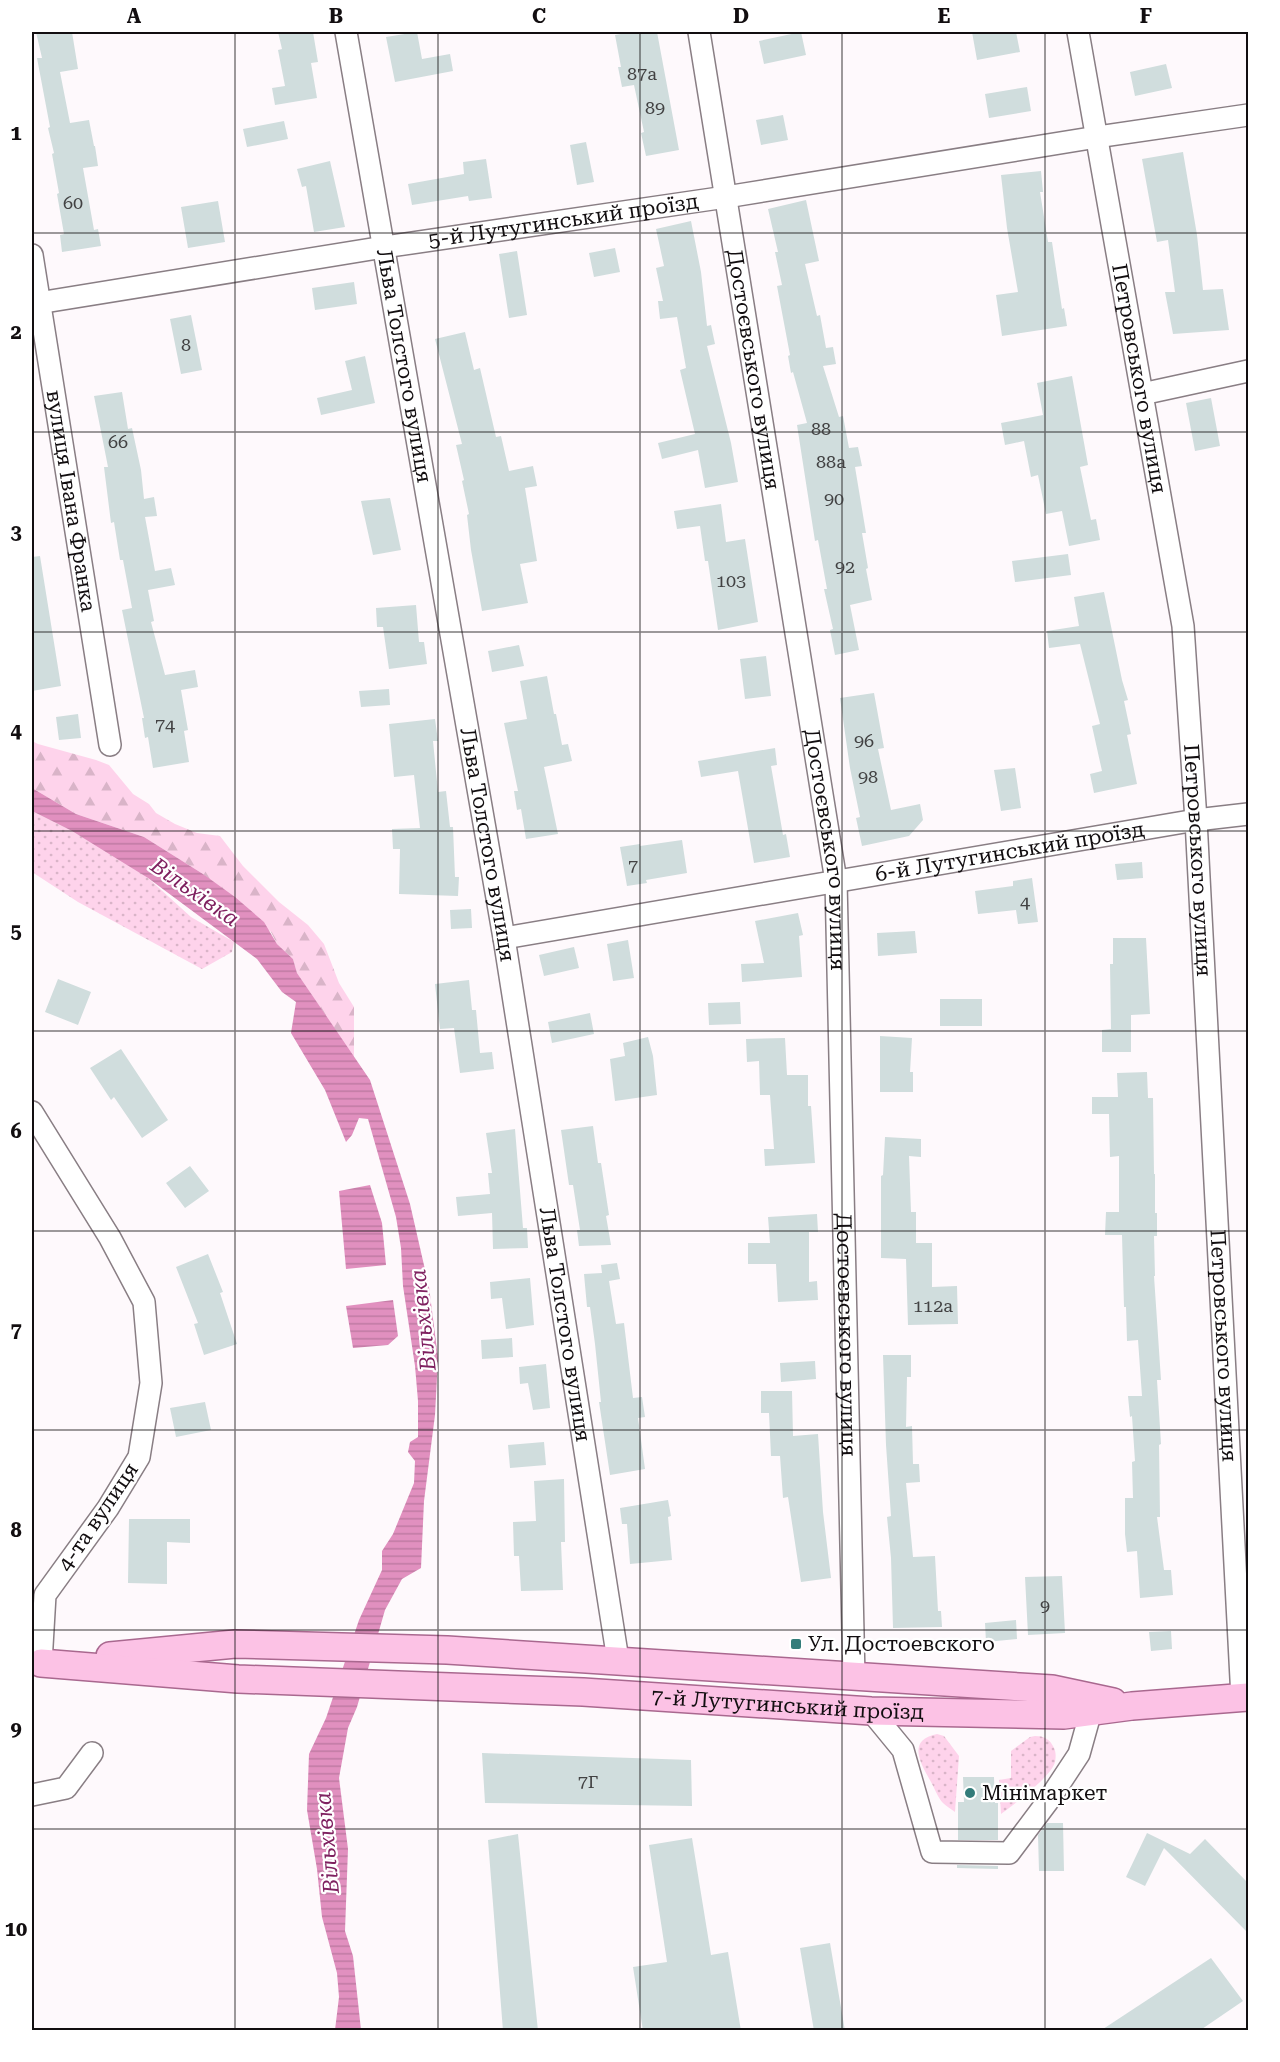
<svg xmlns="http://www.w3.org/2000/svg" width="1280" height="2062" viewBox="0 0 1280 2062" font-family="'Roboto Serif',serif">
	<defs>
		<pattern id="grass-dots" width="8" height="8" patternUnits="userSpaceOnUse" patternTransform="scale(1.5)"><rect width="8" height="8" fill="#fed3eb"/><path d="M2 2h.1M6 6h.1" fill="none" stroke="#d9b4c8" stroke-width="1.8" stroke-linecap="round"/></pattern>
		<pattern id="forest-firs" width="22" height="20" patternUnits="userSpaceOnUse" patternTransform="scale(1.5)"><rect width="22" height="20" fill="#fed3eb"/><path d="M5 1l3.5 6h-7zM16 11l3.5 6h-7z" fill="#d9b4c8"/></pattern>
		<pattern id="water-rules" width="6" height="5" patternUnits="userSpaceOnUse" patternTransform="scale(1.5)"><rect width="6" height="5" fill="#e190bf"/><path d="M0 2.5h6" fill="none" stroke="#c07ba3"/></pattern>
	</defs>
	<rect width="100%" height="100%" fill="#fef9fc"/>
	<!-- grass -->
	<path fill="url(#grass-dots)" d="M32,811L72,831L111,854L148,878L191,917L234,942L232,952L202,969L78,902L32,872Z
		M937,1734L944,1736L959,1756L955,1812C951,1809 946,1806 943,1803C938,1798 935,1789 931,1782C921,1764 906,1740 937,1734Z
		M1035,1736C1044,1736 1050,1739 1054,1748C1056,1752 1056,1757 1055,1762C1051,1777 1014,1804 1001,1814L999,1780L1011,1778V1751L1030,1737Z"/>
	<!-- forest -->
	<path fill="url(#forest-firs)" d="M32,741L38,744L96,760L109,765L133,794L149,804L156,813L175,824L197,833L220,836L243,866L279,902L308,925L324,944L339,983L354,1007V1058L297,973L293,959L277,944L271,932L203,874L144,837L76,814L32,788Z"/>
	<!-- water -->
	<path fill="url(#water-rules)" d="M32,788L76,814L144,837L203,874L235,897L264,922L277,944L293,959L297,973L370,1080L410,1204L429,1287L438,1358L435,1415L424,1501L421,1568L402,1579L385,1610L357,1707L348,1728L339,1778L348,1849L345,1931L353,1956L361,2030H335L339,1997L337,1973L322,1917L317,1869L307,1810L309,1754L326,1718L359,1620L382,1570V1551L393,1534L414,1483L415,1461L408,1452L410,1442L418,1437V1401L415,1366L403,1286L401,1248L396,1217L368,1119L359,1118L352,1135L346,1142L325,1090L291,1033L296,1002L282,992L257,959L148,878L72,831L32,811Z
		M370,1185L382,1223L386,1265L346,1269L339,1191Z
		M393,1300L398,1336L388,1345L353,1348L346,1306Z"/>
	<!-- building -->
	<path fill="#d0dddd" d="M36,32H72L78,69L60,72L70,123L89,120L94,146H95L98,166L83,168L94,230L98,229L101,246L62,252L60,235L64,234L57,194L59,193L52,154L54,153L48,128L50,127L37,58H42Z
		M278,32H313L318,62L311,63L317,98L275,105L272,88L285,86L278,50L282,49Z
		M417,32L422,59L450,54L453,71L395,82L386,37Z
		M632,32H657L679,150L646,156L641,133L644,132L634,85L622,87L618,67H621L615,35Z
		M801,32L806,55L764,64L759,41Z
		M972,32H1016L1020,52L977,60Z
		M1166,64L1172,88L1135,96L1130,72Z
		M1027,87L1031,111L989,118L985,94Z
		M783,115L788,140L761,145L756,120Z
		M284,121L288,139L247,147L243,129Z
		M586,142L594,182L577,185L570,145Z
		M1183,152L1197,235L1203,290L1223,289L1229,330L1173,334L1165,292H1175L1168,240L1157,242L1142,159Z
		M486,159L492,198L469,201L468,196L412,205L408,184L464,174L463,162Z
		M330,161L345,227L314,232L306,186L302,187L297,169Z
		M1041,171L1043,192H1040L1048,242H1052L1062,309L1064,308L1067,326L1002,336L996,295L1018,292L1007,228L1001,175Z
		M806,200L819,261L805,264L817,316L820,315L826,348L833,347L836,364L823,366L839,417L843,416L849,448L858,447L862,466L855,467L866,533H862L868,568L866,569L872,600L850,605L859,650L835,655L830,630L833,629L824,589H827L818,540L815,541L797,425L807,423L793,372L791,373L788,356L790,355L777,286L782,285L775,252H778L768,209Z
		M218,201L225,242L188,248L181,207Z
		M691,221L701,272L707,326L711,325L715,344L707,346L731,443L738,482L705,488L698,450L662,459L658,443L695,434L680,370L686,368L677,317L660,319L658,301H663L656,268L664,266L656,229Z
		M615,248L620,272L594,277L589,253Z
		M517,251L527,315L509,318L499,254Z
		M354,282L357,304L315,310L312,288Z
		M191,315L202,370L181,374L170,319Z
		M465,332L474,370L480,368L496,437L501,436L509,471L533,466L537,486L525,488L537,561L520,564L528,603L482,611L471,550L467,515L469,514L462,481L464,480L456,445L462,444L435,339Z
		M365,356L375,403L321,415L317,398L352,390L345,361Z
		M1072,376L1088,465L1080,467L1091,520L1096,519L1100,540L1069,546L1062,511L1046,514L1038,475L1031,477L1024,441L1005,445L1001,423L1043,415L1037,383Z
		M122,392L128,429L132,428L141,470L144,499L154,497L157,516L145,517L155,571L171,568L175,585L148,590L154,621L151,622L165,675L195,670L198,687L181,690L188,730L184,731L189,762L153,768L148,737L145,738L142,718H144L122,610L132,608L123,560H120L114,522L111,523L104,467H108L94,396Z
		M1211,398L1220,446L1195,451L1186,403Z
		M390,498L401,550L373,555L361,501Z
		M721,504L726,542L745,539L758,622L718,630L708,561H705L700,526L677,529L674,511Z
		M1068,554L1071,575L1015,582L1012,561Z
		M40,556L61,686L32,691V557Z
		M1104,592L1122,680L1128,700L1124,701L1131,734L1127,735L1137,784L1094,793L1090,774L1102,771L1092,726L1100,724L1080,644L1049,648L1047,631L1079,626L1074,597Z
		M416,605L419,642H424L427,664L389,669L383,627H377L376,608Z
		M519,645L524,666L492,672L488,651Z
		M766,656L771,696L745,699L740,659Z
		M547,676L554,714H556L562,745L568,744L572,761L544,767L558,834L526,839L521,809L517,810L514,791H518L504,723L527,719L520,681Z
		M389,689L390,705L361,707L359,691Z
		M874,693L884,748L878,749L891,810L920,804L923,820L909,836L862,846L856,818L860,817L850,768L840,698Z
		M78,714L81,738L59,740L56,717Z
		M435,719L438,741H433L438,792L446,791L450,827H453L455,877H459L458,896L399,894L400,849H393L392,829L420,828L414,775L394,777L389,724Z
		M775,748L777,765L771,766L783,835L786,834L790,857L754,863L738,771L701,777L698,761Z
		M1015,768L1021,808L1001,811L994,770Z
		M682,840L687,873L646,880L647,883L627,886L620,847L640,844V846Z
		M1142,862L1143,878L1117,880L1115,864Z
		M1032,878L1038,922L1018,924L1016,910L978,914L975,891L1013,886V881Z
		M471,909L472,928L451,929L450,910Z
		M798,913L803,935L799,936L802,977L742,982L741,964L764,963L755,921Z
		M915,931L917,953L878,956L877,933Z
		M1113,938H1146L1150,1014L1131,1015V1052H1102V1030L1111,1029L1110,964H1113Z
		M628,940L634,978L613,981L607,944Z
		M574,947L579,968L544,976L539,955Z
		M58,979L91,992L78,1025L45,1012Z
		M469,980L472,1010H476L480,1053L492,1052L494,1069L460,1073L454,1028L440,1029L435,984Z
		M940,999H982V1026H940Z
		M740,1002L741,1024L709,1025L708,1003Z
		M590,1013L594,1034L552,1043L548,1022Z
		M880,1036L912,1038L910,1072H913V1092H880Z
		M648,1037L653,1056L657,1095L615,1101L610,1059L625,1056L623,1043Z
		M785,1038L787,1075H808V1106H811L815,1163L765,1166L764,1149H774L770,1095H760L759,1061L747,1062L746,1039Z
		M121,1049L168,1120L142,1138L114,1097L111,1100L90,1068Z
		M1147,1072L1148,1098H1153L1154,1174H1155V1213H1157V1236H1154L1155,1276H1154L1161,1380H1157L1161,1444L1159,1445L1160,1517H1157L1164,1570H1171L1173,1595L1140,1598L1137,1551L1127,1552L1125,1534V1498H1133L1132,1462L1135,1461L1132,1416L1130,1417L1128,1396H1142L1138,1340L1127,1341L1126,1307H1124L1122,1235H1105L1106,1212H1119V1156L1110,1157L1109,1114H1092V1097H1118L1117,1073Z
		M593,1126L598,1163H601L609,1215L606,1216L611,1245L579,1246L577,1230H580L573,1185H569L561,1130Z
		M515,1129L523,1228H527L528,1248L493,1249L492,1213L458,1216L456,1197L490,1194L488,1173H492L486,1133Z
		M885,1137L921,1139V1157L909,1156L911,1212H916V1243H932V1287L957,1286L958,1324L908,1325L906,1259L881,1258V1176L883,1175Z
		M190,1166L209,1191L185,1208L166,1183Z
		M817,1214L818,1232H809V1282L817,1281L818,1300L778,1302L776,1264H748V1243H770L768,1217Z
		M208,1254L223,1292L220,1293L237,1344L204,1355L194,1324L198,1323L176,1267Z
		M617,1263L620,1279L609,1281L616,1324L624,1323L633,1398L642,1397L645,1417L638,1418L645,1469L610,1475L599,1402H601L595,1344L590,1307H587L584,1274L602,1273L601,1265Z
		M530,1278L534,1325L506,1329L502,1298L491,1299L490,1282Z
		M512,1338L513,1357L482,1359L481,1340Z
		M883,1355H911V1377H907L906,1427L912,1426L913,1464H919L920,1482L906,1483L913,1557L935,1556L938,1611H941L942,1627L893,1628L891,1558L887,1517L891,1516L886,1445Z
		M815,1361L816,1379L781,1382L780,1363Z
		M546,1364L550,1408L533,1410L528,1383L520,1384L519,1367Z
		M761,1391H792L793,1436L818,1434L823,1512L831,1578L801,1582L788,1497L783,1498L780,1456H771L769,1413H761Z
		M205,1402L211,1430L176,1437L170,1408Z
		M544,1442L546,1465L510,1468L508,1445Z
		M564,1479L565,1542H561L563,1590L521,1591L519,1556H514L513,1522L536,1521L534,1481Z
		M668,1500L671,1516L668,1517L672,1560L630,1564L627,1524H622L620,1508Z
		M129,1519H190V1543L167,1542V1584L128,1583Z
		M1062,1576L1065,1633L1028,1635L1025,1577Z
		M1016,1620L1017,1639L986,1642L985,1623Z
		M1171,1631L1172,1649L1151,1651L1149,1632Z
		M482,1753L691,1760L692,1806L485,1803Z
		M963,1777H994L995,1803H998V1840H958V1802H964Z
		M1047,1823H1063L1064,1871H1039L1038,1835Z
		M1147,1833L1190,1854L1205,1839L1248,1883V1933L1164,1848L1145,1886L1126,1877Z
		M518,1834L538,2031H503L488,1840Z
		M692,1838L711,1955L728,1952L741,2031H643L633,1967L667,1962L649,1845Z
		M957,1865L998,1866V1869L957,1868Z
		M830,1943L845,2031H814L800,1948Z
		M1211,1958L1243,2001L1199,2031H1100Z"/>
	<g fill="none" stroke-linecap="round" stroke-linejoin="round">
		<defs>
			<g id="minor">
				<path id="s1" d="M346,32L504,938L618,1660"/>
				<path id="s2" d="M699,32L836,881L854,1678"/>
				<path id="s3" d="M1078,32L1183,626L1196,820L1242,1698"/>
				<path id="s4" d="M32,255L110,745"/>
				<path id="s5" d="M32,304L384,247L726,197L1097,137L1248,115"/>
				<path d="M1142,394L1248,371"/>
				<path id="s6" d="M504,938L1196,820L1248,814"/>
				<path d="M32,1112L110,1238L144,1302L151,1383L139,1457L108,1508L45,1595L41,1663"/>
				<path d="M871,1711L903,1750L932,1852L1009,1853L1048,1801L1079,1754L1091,1711"/>
				<path d="M32,1795L66,1788L92,1753"/>
			</g>
			<g id="major">
				<path d="M110,1656L235,1644L447,1650L1052,1689L1113,1702"/>
				<path id="s7" d="M41,1663L238,1679L583,1692L871,1711L1064,1715L1132,1706L1248,1697"/>
			</g>
		</defs>
		<!-- minor casing -->
		<use href="#minor" stroke="#897e84" stroke-width="24"/>
		<!-- major casing -->
		<use href="#major" stroke="#a9688f" stroke-width="30"/>
		<!-- minor -->
		<use href="#minor" stroke="#fff" stroke-width="21"/>
		<!-- major -->
		<use href="#major" stroke="#fcc2e5" stroke-width="27"/>
	</g>
	<!-- grid -->
	<path fill="none" stroke="#120e10" stroke-width="1.5" stroke-opacity="0.55" d="M235,32V2030M438,32V2030M640,32V2030M842,32V2030M1045,32V2030M32,233H1248M32,432H1248M32,632H1248M32,831H1248M32,1031H1248M32,1231H1248M32,1430H1248M32,1630H1248M32,1829H1248"/>
	<!-- markers -->
	<g fill="#337c7a" stroke="#fff" stroke-width="2">
		<rect x="790" y="1638" width="12" height="12" rx="3"/>
		<circle cx="970" cy="1793" r="6"/>
	</g>
	<g text-anchor="middle" dominant-baseline="central" stroke-width="4.5" stroke-linejoin="round" paint-order="stroke">
		<!-- number labels -->
		<g font-size="18" fill="#424243">
			<text x="642" y="73">87а</text>
			<text x="655" y="107">89</text>
			<text x="73" y="202">60</text>
			<text x="186" y="344">8</text>
			<text x="821" y="428">88</text>
			<text x="118" y="441">66</text>
			<text x="831" y="461">88а</text>
			<text x="834" y="498">90</text>
			<text x="845" y="566">92</text>
			<text x="731" y="580">103</text>
			<text x="165" y="724">74</text>
			<text x="864" y="740">96</text>
			<text x="868" y="776">98</text>
			<text x="633" y="865">7</text>
			<text x="1025" y="901">4</text>
			<text x="933" y="1305">112а</text>
			<text x="1045" y="1605">9</text>
			<text x="588" y="1781">7Г</text>
		</g>
		<!-- street labels -->
		<g font-size="21" fill="#120e10" stroke="#fff">
			<text stroke="none"><textPath href="#s5" startOffset="538">5-й Лутугинський проїзд</textPath></text>
			<text stroke="none"><textPath href="#s1" startOffset="339">Льва Толстого вулиця</textPath></text>
			<text stroke="none"><textPath href="#s2" startOffset="342">Достоєвського вулиця</textPath></text>
			<text stroke="none"><textPath href="#s3" startOffset="352">Петровського вулиця</textPath></text>
			<text stroke="none"><textPath href="#s4" startOffset="249">вулиця Івана Франка</textPath></text>
			<text stroke="none"><textPath href="#s1" startOffset="825">Льва Толстого вулиця</textPath></text>
			<text stroke="none"><textPath href="#s2" startOffset="828">Достоєвського вулиця</textPath></text>
			<text stroke="none"><textPath href="#s6" startOffset="513">6-й Лутугинський проїзд</textPath></text>
			<text stroke="none"><textPath href="#s3" startOffset="838">Петровського вулиця</textPath></text>
			<text stroke="none"><textPath href="#s1" startOffset="1311">Льва Толстого вулиця</textPath></text>
			<text stroke="none"><textPath href="#s2" startOffset="1314">Достоєвського вулиця</textPath></text>
			<text stroke="none"><textPath href="#s3" startOffset="1324">Петровського вулиця</textPath></text>
			<text transform="translate(98 1517) rotate(-56)">4-та вулиця</text>
			<text stroke="none"><textPath href="#s7" startOffset="748">7-й Лутугинський проїзд</textPath></text>
		</g>
		<!-- poi labels -->
		<g font-size="21" fill="#120e10" stroke="#fff" text-anchor="start">
			<text x="808" y="1644">Ул. Достоевского</text>
			<text x="982" y="1793">Мінімаркет</text>
		</g>
		<!-- water labels -->
		<g font-size="22" font-style="italic" fill="#7f2160" stroke="#fff">
			<text transform="translate(195 892) rotate(35)">Вільхівка</text>
			<text transform="translate(423 1320) rotate(-96)">Вільхівка</text>
			<text transform="translate(327 1843) rotate(-95)">Вільхівка</text>
		</g>
	</g>
	<!-- border -->
	<rect width="1280" height="2062" fill="none" stroke="#ffffff" stroke-width="66"/>
	<rect x="33" y="33" width="1214" height="1996" fill="none" stroke="#120e10" stroke-width="2"/>
	<g font-size="20" text-anchor="middle" font-weight="bold" fill="#120e10">
		<text x="134" y="23">A</text>
		<text x="336" y="23">B</text>
		<text x="539" y="23">C</text>
		<text x="741" y="23">D</text>
		<text x="944" y="23">E</text>
		<text x="1146" y="23">F</text>
		<text x="16" y="140">1</text>
		<text x="16" y="339">2</text>
		<text x="16" y="539">3</text>
		<text x="16" y="738">4</text>
		<text x="16" y="938">5</text>
		<text x="16" y="1138">6</text>
		<text x="16" y="1337">7</text>
		<text x="16" y="1537">8</text>
		<text x="16" y="1736">9</text>
		<text x="16" y="1936">10</text>
	</g>
</svg>
